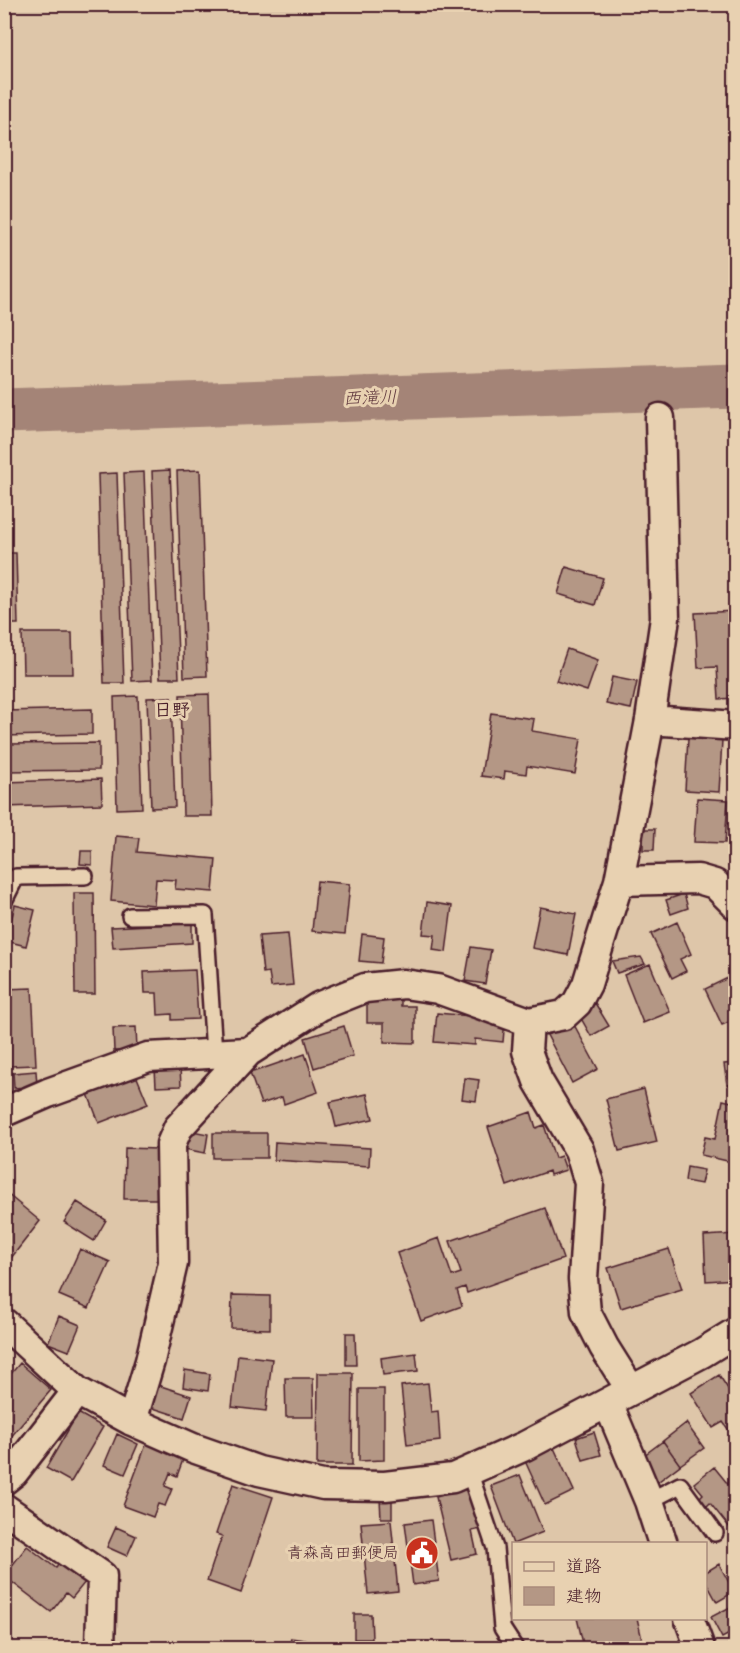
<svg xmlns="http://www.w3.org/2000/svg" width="740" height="1653" viewBox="0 0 740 1653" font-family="Kalam,'Klee One',sans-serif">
	<rect width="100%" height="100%" fill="#dec6a9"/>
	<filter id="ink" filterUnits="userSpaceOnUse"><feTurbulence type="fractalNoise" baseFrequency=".0167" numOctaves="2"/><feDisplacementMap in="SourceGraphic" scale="12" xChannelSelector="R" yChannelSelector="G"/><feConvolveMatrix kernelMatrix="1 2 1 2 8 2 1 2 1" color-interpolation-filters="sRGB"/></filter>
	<g filter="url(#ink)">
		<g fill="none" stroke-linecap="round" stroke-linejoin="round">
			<!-- river -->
			<path stroke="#a48477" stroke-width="45" d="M4,411L736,386"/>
		</g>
		<!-- building -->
		<path fill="#b49785" stroke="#4a1f2b" stroke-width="1.5" d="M170,470L179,678H160L152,471Z
			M200,470L207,676L184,677L177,471Z
			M144,472L152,680L132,681L124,473Z
			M117,473L124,683H104L98,474Z
			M4,553H16L18,624H4Z
			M566,567L603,578L595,605L558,594Z
			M736,611V698L719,699L717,667L698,668L695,613Z
			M22,633H72L73,674H23Z
			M567,649L598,660L587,691L556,681Z
			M612,677L637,682L631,709L606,704Z
			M209,694L212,816H183L180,695Z
			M138,696L142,808L117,809L114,697Z
			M171,697L175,807L151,808L147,698Z
			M92,709V734L4,736V711Z
			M491,713L534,719L532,731L581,739L575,774L527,766L526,774L505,771L504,779L481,776Z
			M688,738L722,740L719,792L685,790Z
			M99,743V770L4,771V744Z
			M101,779L102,804L4,807V782Z
			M697,798L728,800L725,843L694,842Z
			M643,829H655L654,850H643Z
			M116,836L139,838L137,852L216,859L213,892L175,889L176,880L156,879L154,905L111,901Z
			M81,851H92V865L80,864Z
			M317,881L350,884L345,934L312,931Z
			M74,893H94L95,994H75Z
			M684,894L688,908L671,914L666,900Z
			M427,902L452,906L446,952L433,950L435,935L423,934Z
			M15,905L35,910L26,946L6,941Z
			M540,907L576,914L568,955L532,948Z
			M677,922L691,954L680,959L686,971L672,978L651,934Z
			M192,923V943L113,948L111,927Z
			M288,934L293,985L271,987L269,972L263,973L259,936Z
			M362,934L384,937L381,963L359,961Z
			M471,947L491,950L485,984L465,981Z
			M641,957L645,964L617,973L612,961Z
			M650,964L670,1012L643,1023L624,975Z
			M195,970L198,1019L172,1020V1014L158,1015L157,993H145L144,972Z
			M736,974V1019L722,1025L705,989Z
			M32,988L36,1065L9,1066V1062H4V989Z
			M367,996L401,997V1006H415V1043L384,1042V1023H367Z
			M595,1003L609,1026L591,1036L578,1013Z
			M437,1013L505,1019L503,1042L475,1039V1045L434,1042Z
			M572,1021L598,1069L572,1083L547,1035Z
			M344,1026L353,1056L314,1068L305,1038Z
			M136,1027L137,1050L114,1051L113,1028Z
			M305,1054L318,1092L284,1104L282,1097L261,1104L250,1073Z
			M736,1063V1084L727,1085L724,1064Z
			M180,1067L181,1086L156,1087L155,1068Z
			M36,1071L37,1086L14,1088L13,1073Z
			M136,1075L148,1104L99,1123L88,1094Z
			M465,1078L479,1080L476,1101L462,1099Z
			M644,1089L657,1142L619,1151L606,1099Z
			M367,1094L373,1119L336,1127L330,1102Z
			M723,1100L736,1103V1163L701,1155L705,1137L715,1139Z
			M531,1112L536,1128L544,1125L555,1158L561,1156L566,1170L550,1175L549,1171L507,1186L488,1127Z
			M187,1130L208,1134L205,1153L184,1149Z
			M213,1133H267V1158H213Z
			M275,1142L370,1148L369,1166L274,1160Z
			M125,1148L158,1149V1199H124Z
			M687,1167L704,1170L701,1184L685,1181Z
			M6,1193L40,1221L4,1267V1195Z
			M77,1202L106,1220L94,1241L64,1222Z
			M545,1208L563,1259L467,1293L465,1287L457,1290L462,1306L421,1321L397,1253L439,1238L452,1276L461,1273L450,1241Z
			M736,1234V1279L706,1281L704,1236Z
			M80,1249L110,1262L89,1308L59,1295Z
			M669,1249L682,1289L621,1308L608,1268Z
			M232,1295L270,1296V1329L231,1328Z
			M59,1316L80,1325L69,1351L48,1343Z
			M346,1333H355L356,1365H346Z
			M416,1353L418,1371L383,1375L381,1358Z
			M238,1355L272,1359L266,1411L232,1407Z
			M20,1363L51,1390L4,1445V1382Z
			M185,1370L210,1374L208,1391L183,1387Z
			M318,1373H353L352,1465H317Z
			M719,1375L736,1401V1434L733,1436L723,1422L713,1428L691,1393Z
			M285,1378H313L314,1417H286Z
			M428,1383L431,1412L438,1411L440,1441L407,1445L401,1386Z
			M158,1385L191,1396L184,1418L150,1407Z
			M359,1389H384V1460L359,1461Z
			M78,1413L103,1427L71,1482L46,1468Z
			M686,1423L704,1448L680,1465L663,1441Z
			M594,1432L601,1455L583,1460L576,1438Z
			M117,1434L138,1444L125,1474L104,1465Z
			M663,1441L680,1465L655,1484L643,1456Z
			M147,1442L184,1457L177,1476L170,1473L165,1486L172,1489L165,1506L158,1504L153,1517L123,1506Z
			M554,1448L574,1491L545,1505L525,1461Z
			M714,1467L736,1494V1523L730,1528L710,1503L706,1507L699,1498L703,1494L694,1483Z
			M520,1475L543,1532L513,1544L491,1486Z
			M233,1484L273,1497L241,1593L207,1581L222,1536L216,1534Z
			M470,1488L481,1529L472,1531L477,1554L451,1560L436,1497Z
			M380,1499H392V1518H381Z
			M431,1520L439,1581L413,1585L405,1523Z
			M391,1521L398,1591L368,1594L361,1523Z
			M116,1527L136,1536L127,1556L107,1547Z
			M27,1546L56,1568L61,1562L86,1581L72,1598L66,1593L51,1612L4,1576Z
			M719,1564L734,1592L717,1602L706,1582V1572Z
			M736,1604V1637L733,1632L722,1638L711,1617Z
			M354,1614H371L372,1639H354Z
			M577,1618H637L644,1648H584Z
			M291,1638L350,1647V1648H289Z"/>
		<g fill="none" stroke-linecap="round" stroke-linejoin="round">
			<defs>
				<path id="lane" d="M4,901L16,877L85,876
					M130,916L205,915L214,1053
					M469,1471L495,1548L502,1628L515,1648
					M649,1501L680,1485L715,1533"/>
				<path id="street" d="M650,720L736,726
					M619,881L698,879L715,884L736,905
					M529,1022L527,1051L538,1081L579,1150L589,1183L583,1279L586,1312L604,1347L631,1390
					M4,1112L48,1093L148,1057L248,1052
					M4,1323L77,1391L132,1421L193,1448L259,1471L323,1485L385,1486L453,1478L525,1446L702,1353L736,1332
					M608,1403L649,1501L663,1544
					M132,1421L150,1361L173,1263L171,1144L178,1128L248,1052L320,1006L365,988L404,984L438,989L529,1022L564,1015L577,1003L587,984L619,881L650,720L665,618L660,418
					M4,1480L14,1472L77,1391
					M4,1508L102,1576L100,1648
					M689,1618L700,1648"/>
			</defs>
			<!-- lane casing -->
			<use href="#lane" stroke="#4a1f2b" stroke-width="20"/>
			<!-- street casing -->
			<use href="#street" stroke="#4a1f2b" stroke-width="33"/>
			<!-- lane -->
			<use href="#lane" stroke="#e8d1b1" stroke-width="15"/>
			<!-- street -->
			<use href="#street" stroke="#e8d1b1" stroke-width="28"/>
		</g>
	</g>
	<!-- icons -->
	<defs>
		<symbol id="civic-disc" viewBox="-11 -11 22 22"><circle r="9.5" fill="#c8321e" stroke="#e8d1b1"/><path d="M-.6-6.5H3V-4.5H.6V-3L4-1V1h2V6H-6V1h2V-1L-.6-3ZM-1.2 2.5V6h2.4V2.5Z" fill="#fff"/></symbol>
	</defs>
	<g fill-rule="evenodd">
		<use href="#civic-disc" x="403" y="1534" width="38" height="38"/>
	</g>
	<g text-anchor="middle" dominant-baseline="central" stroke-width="6" stroke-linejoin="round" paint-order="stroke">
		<!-- poi labels -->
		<g font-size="16" fill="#4a1f2b" stroke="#e8d1b1" text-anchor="end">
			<text x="399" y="1553">青森高田郵便局</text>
		</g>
		<!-- water labels -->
		<g font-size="18" font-style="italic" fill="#60383e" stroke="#e8d1b1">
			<text transform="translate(370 399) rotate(-2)">西滝川</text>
		</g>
		<!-- neighbourhood labels -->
		<g font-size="18" font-weight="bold" fill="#4a1f2b" stroke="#e8d1b1">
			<text x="172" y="711">日野</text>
		</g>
	</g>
	<!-- margin -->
	<rect width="740" height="1653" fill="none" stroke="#e8d1b1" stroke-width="24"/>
	<rect x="12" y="12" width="716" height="1629" fill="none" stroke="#4a1f2b" stroke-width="2" filter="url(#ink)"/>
	<!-- legend -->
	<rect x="512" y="1542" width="195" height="78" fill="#e8d1b1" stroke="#a98a7b" stroke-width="1.5"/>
	<rect x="524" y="1562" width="30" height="9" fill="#e8d1b1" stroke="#a98a7b" stroke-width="1.5"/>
	<text x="566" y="1572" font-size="18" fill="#4a1f2b">道路</text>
	<rect x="524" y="1587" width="30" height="18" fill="#b49785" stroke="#a98a7b" stroke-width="1.5"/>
	<text x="566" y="1602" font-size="18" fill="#4a1f2b">建物</text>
</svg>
